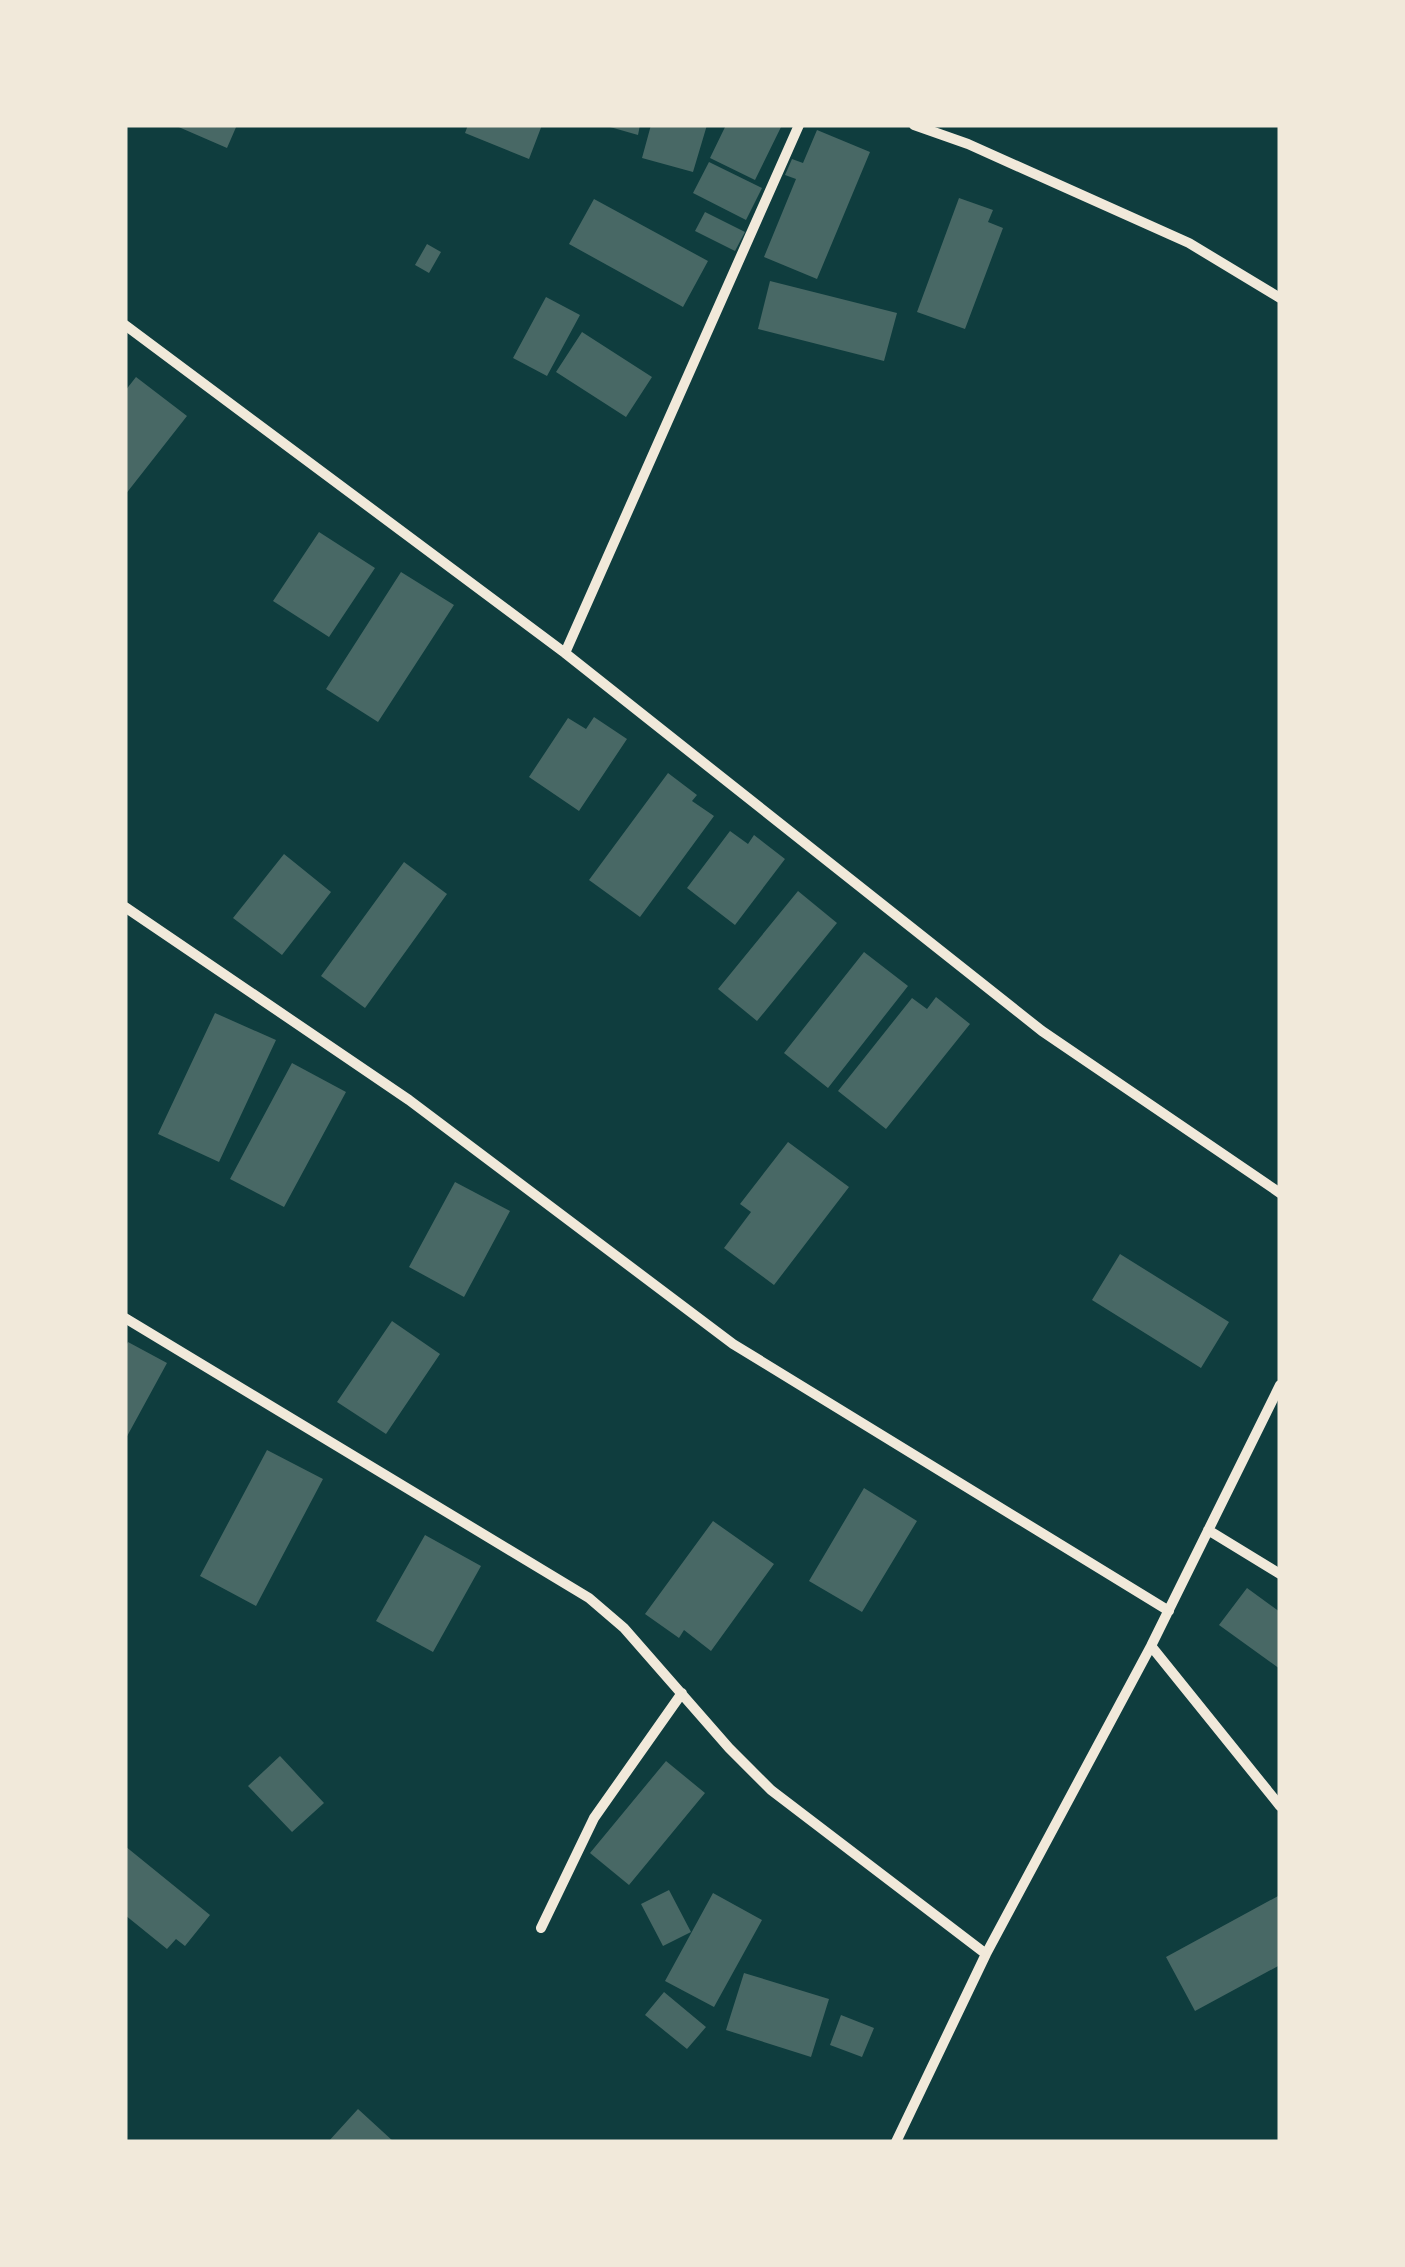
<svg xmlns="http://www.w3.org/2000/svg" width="1405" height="2267" viewBox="0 0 1405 2267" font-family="Commissioner,sans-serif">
	<rect width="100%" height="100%" fill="#0f3d3e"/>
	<!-- building -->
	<path fill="#486865" d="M174,125H237L227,148Z
		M468,125H542L529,159L465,133Z
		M603,125H640L638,135Z
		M651,125H707L693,172L642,158Z
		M726,125H782L755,180L710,158Z
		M817,130L870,152L817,279L764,257L796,179L785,175L792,159L803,163Z
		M709,162L762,188L746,220L693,193Z
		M959,198L993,210L988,222L1003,228L965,329L917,312Z
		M594,199L708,261L683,307L569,244Z
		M705,212L745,232L735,251L695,231Z
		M427,244L441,252L429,273L415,265Z
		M770,281L897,313L884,361L758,329Z
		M546,297L580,315L547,376L513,358Z
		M582,332L652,377L626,417L556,372Z
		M136,377L187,416L125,495V391Z
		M319,532L375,568L329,637L273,601Z
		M401,572L454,605L378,722L326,689Z
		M594,717L627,739L579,811L529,777L568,718L586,729Z
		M668,773L697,795L692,801L714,816L640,917L589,880Z
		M730,831L748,844L754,835L785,859L735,925L687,888Z
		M284,854L331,892L282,955L233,918Z
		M404,862L447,894L365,1008L321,976Z
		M798,891L837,923L757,1021L718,989Z
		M864,952L908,986L828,1088L784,1053Z
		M936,997L970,1024L886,1129L838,1091L912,998L927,1009Z
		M215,1013L276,1040L219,1162L158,1134Z
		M292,1063L346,1092L284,1207L230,1179Z
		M788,1142L849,1187L774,1285L724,1248L751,1212L740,1204Z
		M455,1182L510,1211L464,1297L409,1267Z
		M1120,1254L1229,1322L1201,1368L1092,1300Z
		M392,1321L440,1354L386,1434L337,1402Z
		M128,1342L167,1363L125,1440V1348Z
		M267,1450L323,1479L256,1606L200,1576Z
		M864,1488L917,1521L862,1612L809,1581Z
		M713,1521L774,1564L711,1651L684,1630L679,1638L645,1614Z
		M425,1535L481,1566L433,1652L376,1621Z
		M1247,1588L1280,1612V1669L1219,1625Z
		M280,1756L324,1803L292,1832L248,1786Z
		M666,1761L705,1793L629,1885L590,1853Z
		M125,1846L210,1915L185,1946L176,1939L167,1949L125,1915Z
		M669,1890L691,1932L663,1946L641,1904Z
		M713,1893L762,1920L714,2007L665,1981Z
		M1280,1895V1965L1195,2011L1166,1957Z
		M744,1973L829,1999L811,2057L726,2030Z
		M664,1992L706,2027L687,2049L645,2015Z
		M841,2015L874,2028L862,2057L830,2045Z
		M358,2109L394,2142H328Z"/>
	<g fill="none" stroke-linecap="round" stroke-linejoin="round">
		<!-- minor -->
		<path stroke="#f1e9da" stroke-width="10" d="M914,125L968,144L1189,243L1280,298
			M125,325L565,653L1042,1031L1280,1193
			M565,653L799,125
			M125,907L409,1100L733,1344L1169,1611
			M125,1318L589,1598L624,1628L729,1748L771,1790L986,1954
			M1208,1530L1280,1574
			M1151,1646L1280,1806
			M541,1928L594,1818L682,1693
			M896,2142L986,1954L1151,1646L1280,1385"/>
	</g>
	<!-- border -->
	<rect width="1405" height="2267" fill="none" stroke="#f1e9da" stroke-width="255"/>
</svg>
